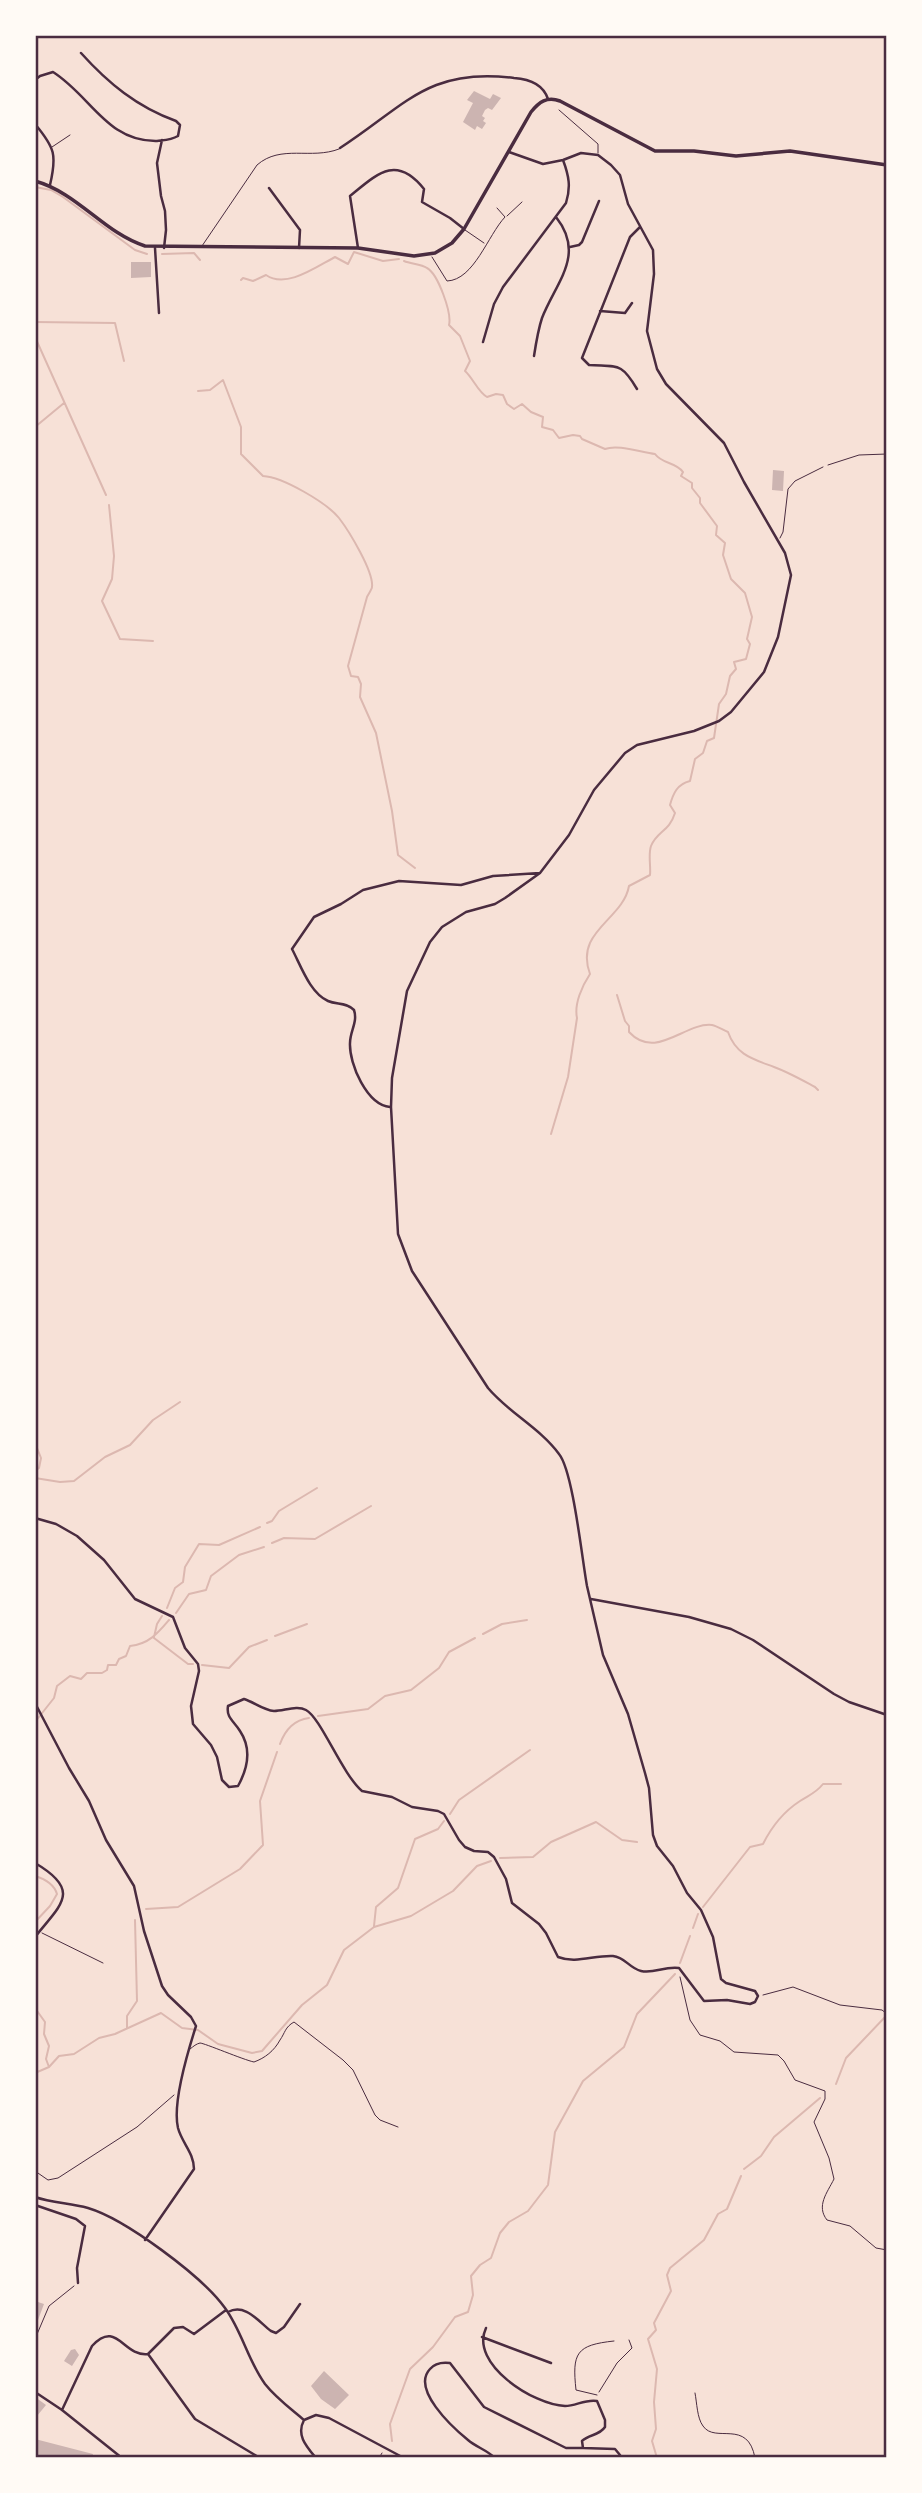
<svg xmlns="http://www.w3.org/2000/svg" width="922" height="2493" viewBox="0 0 922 2493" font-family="'Roboto Condensed',sans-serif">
	<rect width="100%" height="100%" fill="#f7e1d7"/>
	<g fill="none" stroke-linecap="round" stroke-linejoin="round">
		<!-- stream -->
		<path stroke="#dcb8b0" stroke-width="2" d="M35,187L51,190L63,197L135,250L147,254
			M162,254L194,253L200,260
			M404,261C411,264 421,264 427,268C438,274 452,313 449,325L460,336L470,361L465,371C473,378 478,392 487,397L496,394L503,395L507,404L514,409L522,404L531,412L543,417L542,427L553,430L559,438L573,435L580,436L582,439L605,449C617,444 640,452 655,454C662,464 676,462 683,472L681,476L692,483V488L700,498V503L717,526L716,535L725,543L723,555L731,579L745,593L752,617L747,639L750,644L746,659L734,662L736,669L730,676L726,694L719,704L714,738L707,741L703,753L695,759L690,781C677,784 673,794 670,805L675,813C669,832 657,831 651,846C648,855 651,866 650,875L629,886C623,920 574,931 590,974C582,986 574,1004 577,1018L568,1077L551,1134
			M241,280L243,278L253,281L266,275C286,289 316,267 335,257L348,264L354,252L383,261L399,259
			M35,322L115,323L124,361
			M35,337L106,495
			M198,391L210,390L223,380L241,427V454L263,476C283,477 327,503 339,518C349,531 374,572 372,587C372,589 368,595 367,597L348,666L351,676L358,677L361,684L360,697L376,733L392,811L398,855L415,868
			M35,427L64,403
			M109,505L114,556L112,579L102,601L120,639L153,641
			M617,995L625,1021L629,1026V1032C656,1061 685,1022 712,1025C717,1026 723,1030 728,1032C736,1055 753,1059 774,1067C788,1072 802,1080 815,1087L818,1090
			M35,1443L41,1458L39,1468L35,1471
			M35,1478L60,1482L74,1481L105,1457L130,1445L153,1420L180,1402
			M267,1523L272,1521L279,1511L317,1488
			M272,1543L284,1538L315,1539L371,1506
			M167,1608L175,1588L183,1582L185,1567L199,1544L219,1545L260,1527
			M176,1613L189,1594L206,1590L211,1576L239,1555L264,1547
			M483,1634L502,1624L527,1620
			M275,1636L307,1624
			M154,1637L157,1624L162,1616
			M154,1638L188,1664H193
			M202,1665L229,1668L249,1647L267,1640
			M318,1716L368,1709L385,1696L411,1690L439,1668L449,1652L475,1638
			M35,1722L54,1698L57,1686L70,1676L81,1679L87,1673H102L107,1670L108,1665H116L119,1659L126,1656L130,1646C149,1644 158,1633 169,1620
			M280,1744C285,1730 294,1720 309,1718
			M450,1814L459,1800L530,1750
			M500,1858L533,1857L551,1842L596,1822L622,1840L637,1842
			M35,1876C45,1879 54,1884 57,1894L50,1906L35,1922
			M703,1907L750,1847L763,1844C772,1826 783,1812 800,1801C809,1795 816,1793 823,1784H841
			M146,1909L178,1907L240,1869L263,1845L260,1801L277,1752
			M374,1926L376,1907L398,1888L415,1839L438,1829L444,1821
			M693,1928L698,1914
			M680,1963L690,1936
			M35,2008L45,2022L44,2034L49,2046L46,2059L49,2067
			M127,2028V2016L137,2001L135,1920
			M35,2073L49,2067L59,2056L74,2054L99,2038L115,2034L161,2013L182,2028L198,2030L218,2044L252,2053L262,2051L302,2005L327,1985L344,1950L374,1927L411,1916L453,1891L477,1866L491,1861
			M836,2084L846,2058L886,2016
			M744,2169L761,2156L774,2137L820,2098
			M392,2441L390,2424L410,2369L433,2347L455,2317L468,2312L473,2295L471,2276L480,2265L491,2258L500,2233L509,2222L528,2211L548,2185L555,2132L583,2081L624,2047L637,2014L675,1974
			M657,2458L652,2441L656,2429L654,2402L657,2369L648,2339L656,2330L654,2323L671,2291L667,2275L670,2268L704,2240L718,2214L727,2209L741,2176"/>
	</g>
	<!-- building -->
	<path fill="#ccb4b1" d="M474,91L490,99L493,94L501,98L492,110L488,108L485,110L482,116L485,118L483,121L486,123L482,129L477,126L475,130L463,122L473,103L467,100Z
		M131,262H151V277L131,278Z
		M773,470L784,471L783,491L772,490Z
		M35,2301L44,2304L38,2320L35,2319Z
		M75,2349L79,2355L72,2366L64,2361L71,2350Z
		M324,2371L349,2395L335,2409L321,2399L311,2386Z
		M35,2397L46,2405L37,2416L35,2414Z
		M35,2439L93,2454L92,2458H48L35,2454Z"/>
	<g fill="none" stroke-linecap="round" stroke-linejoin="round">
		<!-- path -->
		<path stroke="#4a2c40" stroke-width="1" d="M828,465L859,455L887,454
			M680,1977L690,2020L700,2035L720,2041L734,2052L778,2055L784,2061L795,2080L825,2091V2099L814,2122L829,2158L834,2179C827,2193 816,2206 827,2220L850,2226L876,2248L887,2250
			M763,1995L793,1987L840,2005L882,2010L887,2014
			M35,2171L48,2180L58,2178L137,2127L174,2095
			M35,2339L49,2306L74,2286
			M599,2392L617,2363L632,2348L629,2340
			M695,2393C697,2403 697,2418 703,2426C715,2444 748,2418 755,2458
			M597,2395L576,2390C572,2353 576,2345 614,2341
			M379,2458L382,2453"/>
		<!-- service -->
		<path stroke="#4a2c40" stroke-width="1" d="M559,110L598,144V153
			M52,147L70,135
			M507,216L522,202
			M465,230L484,243
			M202,246L257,165C281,144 311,160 339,149
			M432,257L447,281C474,280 488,235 505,217L497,208
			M780,538L783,532L788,489L795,481L823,467
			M42,1933L103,1963
			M190,2049C194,2046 196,2044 200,2043C204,2043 244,2060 254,2062C265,2058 274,2051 280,2040C285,2033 285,2027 294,2022L343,2060L353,2070L375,2115L380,2120L398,2127"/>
		<!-- minor -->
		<path stroke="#4a2c40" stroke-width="2.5" d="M35,80L40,76L53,72C91,96 107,142 157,141C165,140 171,140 178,136L180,125L176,121C137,107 108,83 81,53
			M35,124C55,148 57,155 50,185
			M162,140L157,163L161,196L165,211L166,230L164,248
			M340,148C405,106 428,67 514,78C529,79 543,84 548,99
			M269,188L300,230L299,248
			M570,247L579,245L582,242L599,201
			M155,248L159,313
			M358,248L350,196C377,174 396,154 424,189L422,202L450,218L464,229
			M600,311L625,313L632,303
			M483,342L494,304L503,287L566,203C571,187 569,176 563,160
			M534,356C536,343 538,330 542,318C556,282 586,255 556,217
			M637,389C621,362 618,367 589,365L582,358L630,237L640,227
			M390,1107C367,1105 349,1064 350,1043C350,1031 358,1022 354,1010C346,1002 337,1005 328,1001C310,993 301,966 292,949L314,917L341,904L363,890L399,881L461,885L493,876L540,873
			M35,1518L56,1524L77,1536L104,1560L135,1599L173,1617L185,1648L198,1664L199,1671L191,1706L193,1724L211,1745L217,1757L222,1780L229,1787L238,1786C248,1768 252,1749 240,1731C234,1721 226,1718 228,1706L244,1699C254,1702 263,1710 274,1711C284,1711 297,1705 306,1710C321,1718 342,1774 362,1791L392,1797L412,1807L438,1811L444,1814L459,1840L465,1847L474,1851L488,1852L494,1857L506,1879L512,1903L539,1924L546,1933L558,1957C576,1964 594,1955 613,1956C625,1957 629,1968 641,1971C654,1974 664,1966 679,1968L704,2001L727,2000L750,2004L755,2002L758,1996L755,1991L726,1983L721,1979L713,1937L701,1910L687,1893L673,1866L657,1846L653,1835L649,1788L645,1773L628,1714L603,1655L587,1586C582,1559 573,1471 559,1454C540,1428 509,1413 488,1388L412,1271L398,1234L391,1107L392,1078L407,991L430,942L442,927L466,912L495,904L505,898L540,873L569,835L594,790L625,753L637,745L694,731L719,721L731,712L764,672L778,637L791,575L785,553L744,482L724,443L666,384L657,369L647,331L654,274L653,250L628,204L620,175L611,165L598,155L581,153L563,160L543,164L509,152
			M591,1599L689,1617L731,1629L753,1640L834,1694L849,1702L887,1715
			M35,1703L69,1768L89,1801L106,1840L134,1886L144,1931L162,1986L168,1995L191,2017L196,2026C188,2051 172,2103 178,2128C182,2143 194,2153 194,2169L145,2240
			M35,1863C83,1891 60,1905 35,1937
			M35,2197C52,2203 70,2203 88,2208C125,2219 202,2276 225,2308C242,2331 248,2361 265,2384C276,2398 290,2408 304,2420
			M35,2205L76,2219L85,2226L77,2268L78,2283
			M228,2312C245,2303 258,2321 271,2331L276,2333L284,2327L300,2304
			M486,2328C469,2364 534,2405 565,2406C576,2406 585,2399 597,2401L605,2420V2427C599,2436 589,2434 582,2441L583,2448L615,2449L620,2455V2458
			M482,2337L551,2363
			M148,2354L174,2328L183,2327L194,2334L226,2310
			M35,2392L62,2410L122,2458
			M62,2410L92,2346C117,2319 123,2357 148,2354L195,2419L260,2458
			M316,2458C306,2446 296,2435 304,2420L316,2415L329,2418L404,2458
			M495,2458C487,2450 476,2447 468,2440C452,2427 411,2389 430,2369C435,2363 442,2362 450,2363L484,2407L566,2448H583"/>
		<!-- tertiary -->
		<path stroke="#4a2c40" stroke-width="3.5" d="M35,181C78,193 104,233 145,246L358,248L414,256L435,253L452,243L464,229L531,112C539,102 547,96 560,101L655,151H694L736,156L790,151L887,165"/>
	</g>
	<!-- border -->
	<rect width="922" height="2493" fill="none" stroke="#fffaf5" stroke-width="74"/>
	<rect x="37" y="37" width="848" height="2419" fill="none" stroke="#4a2c40" stroke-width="2.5"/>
</svg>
